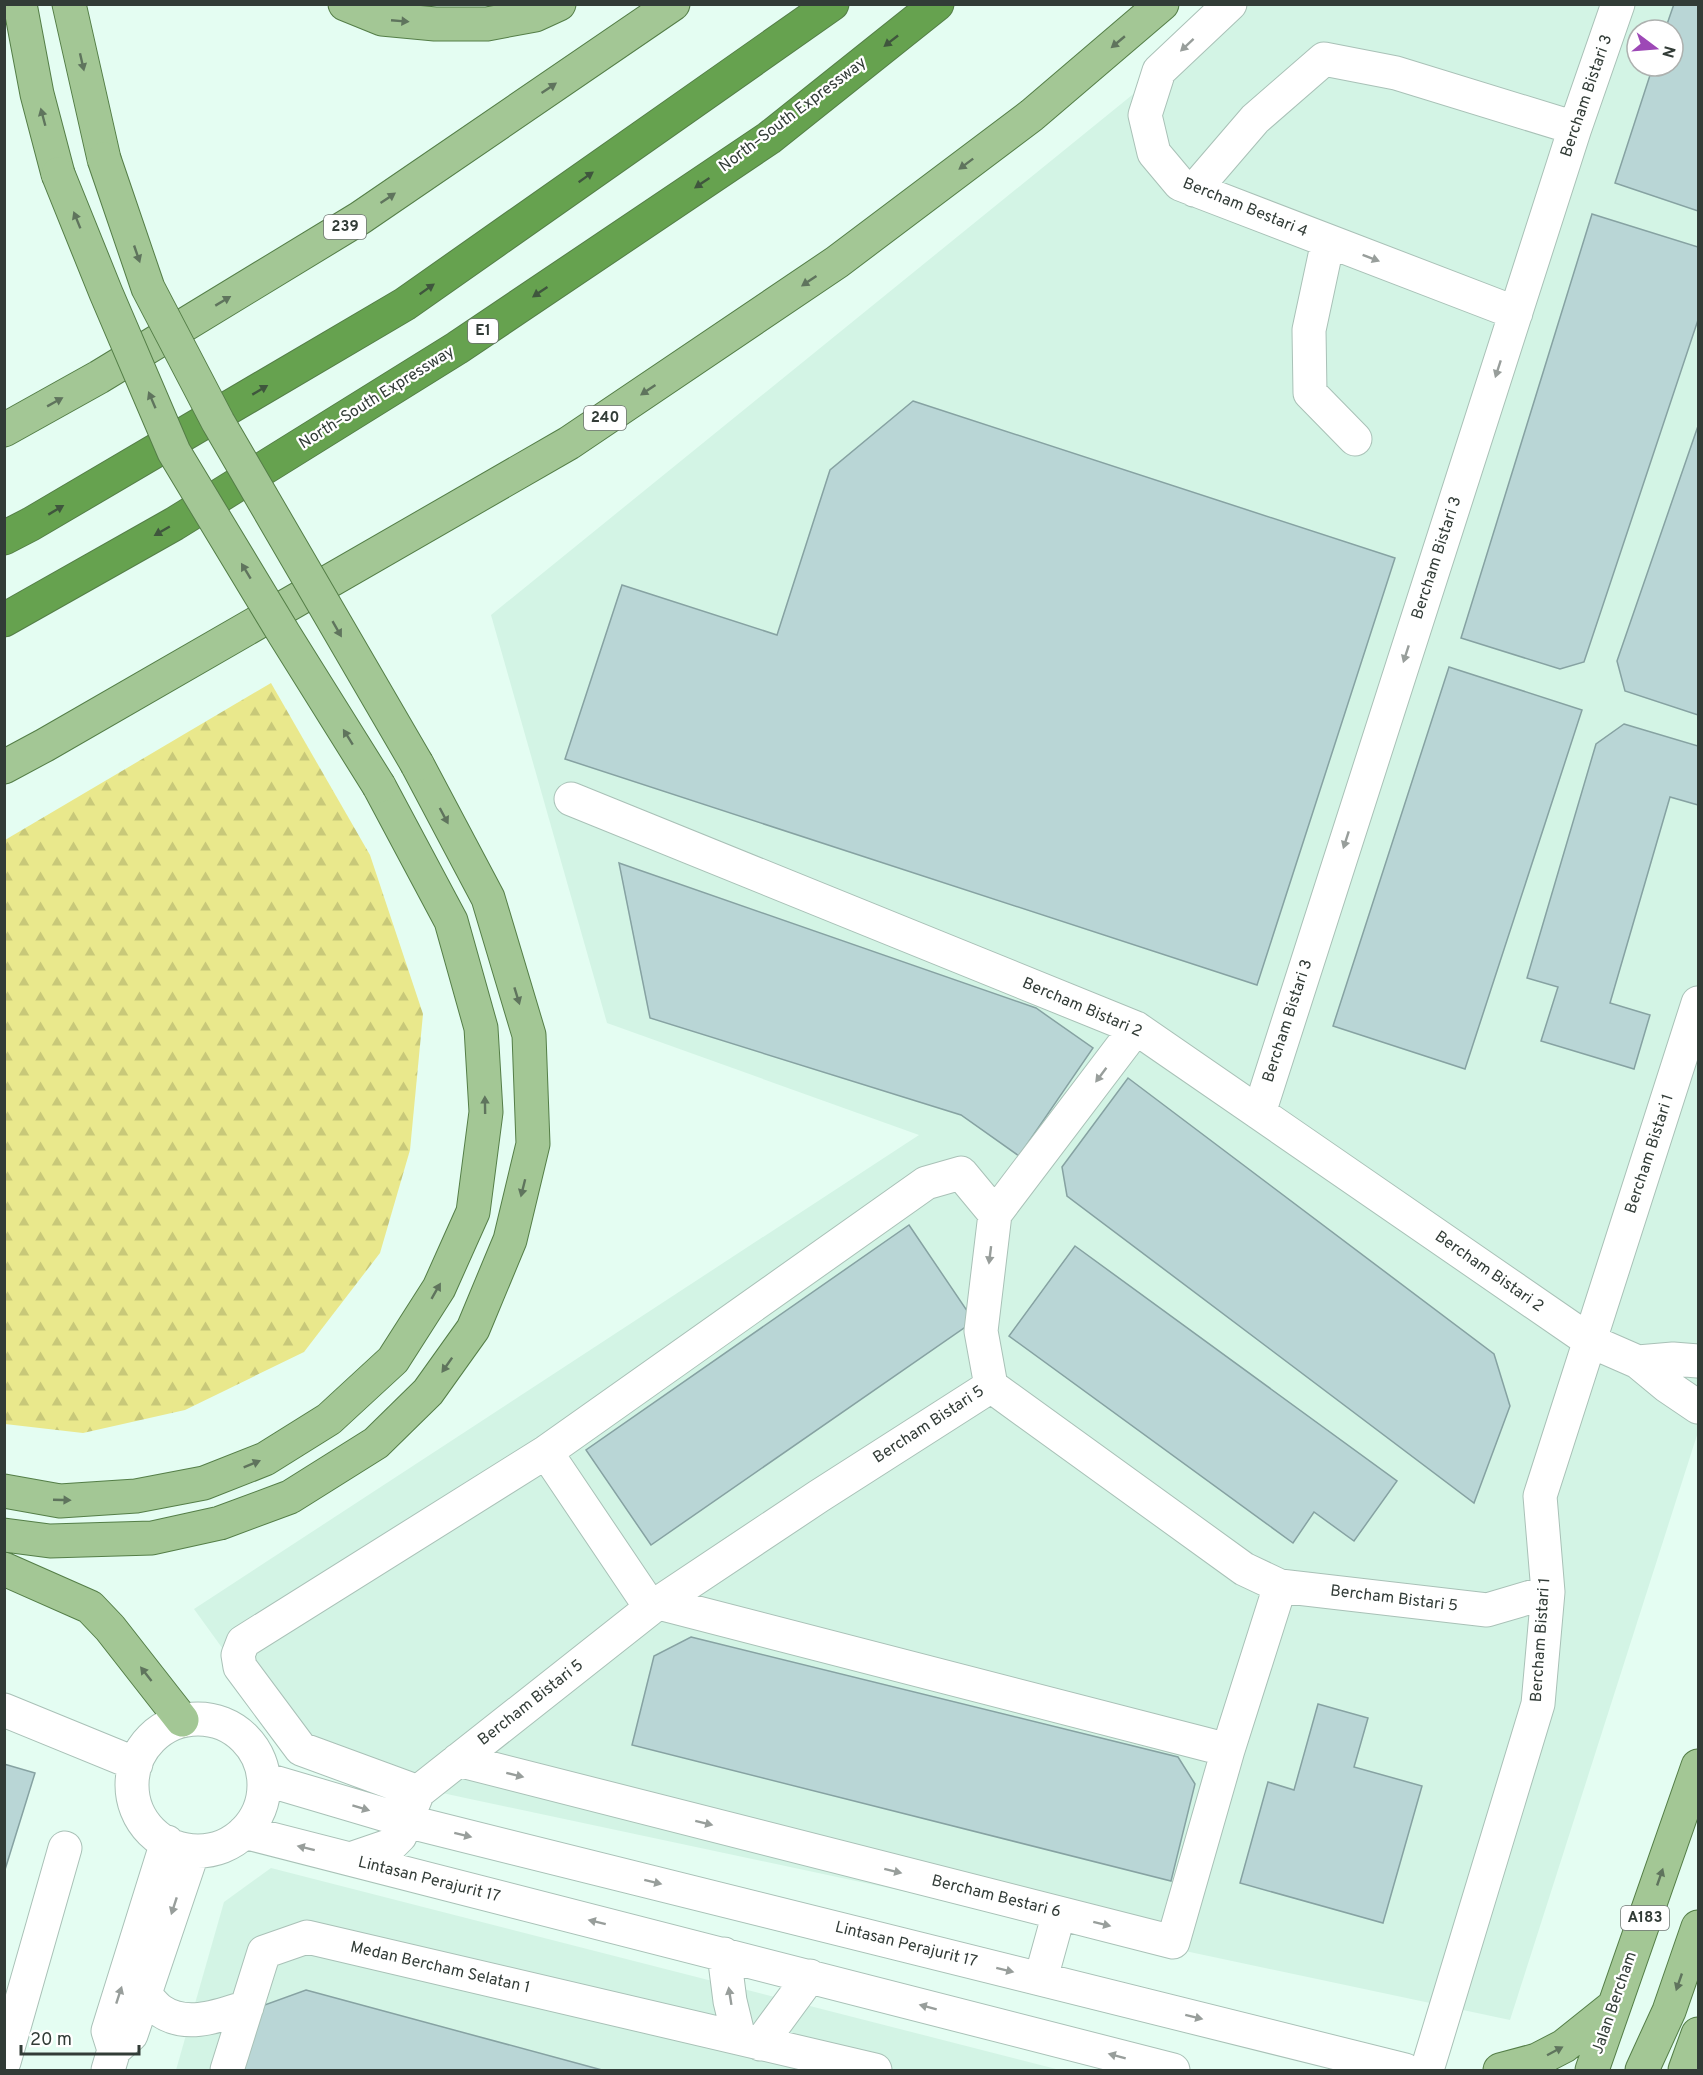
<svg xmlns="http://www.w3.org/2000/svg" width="1703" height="2075" viewBox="0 0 1703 2075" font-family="Overpass,sans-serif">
	<defs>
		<pattern id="forest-firs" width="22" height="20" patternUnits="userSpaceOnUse" patternTransform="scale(1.5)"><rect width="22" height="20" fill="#e9e88c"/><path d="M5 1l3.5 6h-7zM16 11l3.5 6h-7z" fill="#c8c879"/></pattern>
	</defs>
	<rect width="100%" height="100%" fill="#e4fdf2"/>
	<!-- built -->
	<path fill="#d3f4e5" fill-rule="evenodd" d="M1243,5H1698V1432L1510,2020L306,1764L194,1609L919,1135L607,1023L491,615ZM1637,30H1673V66H1637Z
		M271,1868L1060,2070H176L224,1902Z"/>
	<!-- forest -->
	<path fill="url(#forest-firs)" d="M271,683L370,855L423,1014L410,1150L380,1253L304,1352L185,1410L83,1433L5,1424V840Z"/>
	<!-- building -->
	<path fill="#b9d6d6" stroke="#86a2a2" stroke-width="1.5" d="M1674,4H1698V211L1615,183L1653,66H1673V30H1665Z
		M1592,214L1698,247V320L1584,662L1560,669L1461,638Z
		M913,401L1395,558L1257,985L565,759L622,585L777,635L830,470Z
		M913,401L1395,558L1257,985L565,759L622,585L777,635L830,470Z
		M1698,426V715L1625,691L1617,661Z
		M1449,667L1582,710L1465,1069L1333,1026Z
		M1624,724L1698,746V805L1670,797L1610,1003L1650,1015L1634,1069L1541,1041L1558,987L1527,978L1596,744Z
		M619,863L1036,1008L1093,1048L1019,1156L961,1115L650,1018Z
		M1128,1078L1494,1354L1510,1406L1474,1503L1067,1196L1062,1167Z
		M909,1225L974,1321L651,1545L586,1450Z
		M1075,1246L1397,1481L1354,1541L1314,1512L1293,1543L1009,1336Z
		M691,1637L1178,1757L1195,1784L1171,1881L632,1745L654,1656Z
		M1318,1704L1368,1718L1354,1767L1422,1786L1383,1923L1240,1883L1268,1782L1294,1790Z
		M4,1764L35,1773L4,1873Z
		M306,1990L602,2070H244L259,2007Z"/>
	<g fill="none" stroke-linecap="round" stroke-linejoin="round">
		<defs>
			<path id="minor" d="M1230,4L1159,71L1145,115L1154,153L1180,184L1516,313
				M1194,190L1255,119L1324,59L1396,73L1575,128
				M1328,241L1309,330L1310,393L1355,439
				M571,799L1136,1028L1590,1341L1638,1362L1667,1386L1698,1407
				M1259,1113L1575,128L1618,4
				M1638,1362L1673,1359L1698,1361
				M991,1386L981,1331L995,1214L1136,1028
				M546,1452L651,1608
				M659,1603L1228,1750
				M4,1710L136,1764
				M132 1785a66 66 0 1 1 132 0a66 66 0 1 1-132 0Z
				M458,1760L1173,1942L1228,1750L1280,1586
				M264,1779L406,1821L1405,2070
				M418,1792L301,1749L240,1667L238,1655L243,1642L546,1452L926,1183L961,1173L995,1214
				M244,1832L1173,2070
				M350,1859L391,1845L400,1836L418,1792L651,1608L819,1496L991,1386L1244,1569L1280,1586L1487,1610L1548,1592
				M724,1954L730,2001L739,2038
				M1041,1978L1059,1913
				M145,1995C150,2000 155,2007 161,2011C187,2029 221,2015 247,2007
				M760,2044L810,1976
				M114,2050L108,2031L167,1842
				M4,2062L65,1848
				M108,2070L114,2050L131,2035L193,1851
				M227,2070L264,1952L307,1937L875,2070
				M1427,2070L1538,1704L1548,1592L1540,1496L1698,1003"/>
			<path id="major" d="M20,4L37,94L58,174
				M69,4L104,159
				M345,4L382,19L435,24H487L535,15L559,4
				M4,430L99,377L360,218L673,4
				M4,767L45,745L569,443L837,262L1032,115L1162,4
				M4,1491L60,1501L136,1496L204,1483L265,1459L329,1419L393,1360L439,1288L473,1212L486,1112L481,1028L451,921L379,786
				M4,1535L50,1541L152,1538L220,1523L290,1497L376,1443L428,1392L473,1329L510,1240L533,1144L529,1035L488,898L417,764
				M4,1569L90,1607L110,1628L182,1720
				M1500,2070L1537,2060L1564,2046L1614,2006
				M1592,2070L1698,1766
				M1642,2070L1669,2011L1698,1927
				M1685,2070L1698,2034"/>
			<path id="highway" d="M4,538L31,524L405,304L832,4
				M4,620L174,524L457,348L769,138L937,4"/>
		</defs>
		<!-- minor casing -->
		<use href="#minor" stroke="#a9c1b7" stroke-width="35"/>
		<!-- major casing -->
		<use href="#major" stroke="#547e47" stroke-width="35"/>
		<!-- highway casing -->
		<use href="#highway" stroke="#547e47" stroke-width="35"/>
		<!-- minor -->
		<use href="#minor" stroke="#fff" stroke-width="33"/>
		<!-- major -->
		<use href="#major" stroke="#a3c795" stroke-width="33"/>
		<!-- highway -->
		<use href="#highway" stroke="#66a24f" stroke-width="33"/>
		<defs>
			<path id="major-bridge" d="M104,159L148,288L218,422L417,764
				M58,174L106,293L174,452L284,634L379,786"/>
		</defs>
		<!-- major-bridge casing -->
		<use href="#major-bridge" stroke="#547e47" stroke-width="35" stroke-linecap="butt"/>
		<!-- major-bridge -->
		<use href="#major-bridge" stroke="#a3c795" stroke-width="33"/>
	</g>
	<!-- one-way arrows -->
	<defs><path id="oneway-solid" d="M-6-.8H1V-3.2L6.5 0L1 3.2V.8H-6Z" transform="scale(1.5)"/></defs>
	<g fill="#5f745d">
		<use href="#oneway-solid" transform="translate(400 21) rotate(5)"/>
		<use href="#oneway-solid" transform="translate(1118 42) rotate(140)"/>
		<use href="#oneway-solid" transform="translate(82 62) rotate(77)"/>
		<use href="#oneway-solid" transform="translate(549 88) rotate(-34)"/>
		<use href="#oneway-solid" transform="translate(43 117) rotate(-105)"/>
		<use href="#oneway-solid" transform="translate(966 164) rotate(143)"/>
		<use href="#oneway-solid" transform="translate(388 198) rotate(-34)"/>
		<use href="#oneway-solid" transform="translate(77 220) rotate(-112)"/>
		<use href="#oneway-solid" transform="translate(137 254) rotate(71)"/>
		<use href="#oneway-solid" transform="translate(809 281) rotate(146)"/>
		<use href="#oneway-solid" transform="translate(223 301) rotate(-31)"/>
		<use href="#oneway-solid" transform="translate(648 390) rotate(146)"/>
		<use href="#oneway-solid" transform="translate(152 400) rotate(-113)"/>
		<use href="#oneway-solid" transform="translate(55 402) rotate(-29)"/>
		<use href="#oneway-solid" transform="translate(246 571) rotate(-121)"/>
		<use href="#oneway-solid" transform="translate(337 629) rotate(60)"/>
		<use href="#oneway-solid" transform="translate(348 737) rotate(-122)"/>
		<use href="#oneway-solid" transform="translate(444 816) rotate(62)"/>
		<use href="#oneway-solid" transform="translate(517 996) rotate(73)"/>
		<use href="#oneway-solid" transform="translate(485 1105) rotate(-91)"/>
		<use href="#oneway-solid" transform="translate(523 1188) rotate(104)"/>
		<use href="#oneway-solid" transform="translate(436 1291) rotate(-60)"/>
		<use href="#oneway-solid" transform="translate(447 1365) rotate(125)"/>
		<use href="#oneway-solid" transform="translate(252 1464) rotate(-22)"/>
		<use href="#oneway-solid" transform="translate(62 1500) rotate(2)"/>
		<use href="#oneway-solid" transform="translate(146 1674) rotate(-128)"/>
		<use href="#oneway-solid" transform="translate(1660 1877) rotate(-71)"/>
		<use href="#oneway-solid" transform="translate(1679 1982) rotate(109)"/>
		<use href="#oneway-solid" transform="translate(1555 2051) rotate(-28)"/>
	</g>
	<g fill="#3f563d">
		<use href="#oneway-solid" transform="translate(891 41) rotate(142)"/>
		<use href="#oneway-solid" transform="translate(586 177) rotate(-35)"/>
		<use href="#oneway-solid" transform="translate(702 183) rotate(146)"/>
		<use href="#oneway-solid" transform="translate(427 289) rotate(-35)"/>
		<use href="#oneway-solid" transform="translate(540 292) rotate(146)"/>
		<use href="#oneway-solid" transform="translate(260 390) rotate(-31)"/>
		<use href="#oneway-solid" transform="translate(56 510) rotate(-31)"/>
		<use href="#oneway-solid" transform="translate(162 531) rotate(150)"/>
	</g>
	<g fill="#989e9b">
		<use href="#oneway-solid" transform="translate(1187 45) rotate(137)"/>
		<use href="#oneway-solid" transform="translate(1371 258) rotate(21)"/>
		<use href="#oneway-solid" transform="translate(1498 369) rotate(108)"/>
		<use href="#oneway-solid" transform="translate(1406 654) rotate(108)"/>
		<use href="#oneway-solid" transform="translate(1346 840) rotate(108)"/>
		<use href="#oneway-solid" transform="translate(1101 1075) rotate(127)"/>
		<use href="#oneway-solid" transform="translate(990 1255) rotate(97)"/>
		<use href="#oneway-solid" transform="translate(515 1775) rotate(14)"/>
		<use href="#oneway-solid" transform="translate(361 1808) rotate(17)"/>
		<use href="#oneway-solid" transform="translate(704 1823) rotate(14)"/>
		<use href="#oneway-solid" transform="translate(463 1835) rotate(14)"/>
		<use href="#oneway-solid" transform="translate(306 1848) rotate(-166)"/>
		<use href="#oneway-solid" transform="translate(893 1871) rotate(14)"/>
		<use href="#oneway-solid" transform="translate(653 1882) rotate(14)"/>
		<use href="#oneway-solid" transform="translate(174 1906) rotate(108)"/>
		<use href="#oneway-solid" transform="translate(597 1922) rotate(-166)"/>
		<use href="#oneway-solid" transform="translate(1102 1924) rotate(14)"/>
		<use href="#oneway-solid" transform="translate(1005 1970) rotate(14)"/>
		<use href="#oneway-solid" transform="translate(119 1995) rotate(-72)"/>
		<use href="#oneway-solid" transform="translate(730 1996) rotate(-99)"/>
		<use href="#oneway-solid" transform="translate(928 2007) rotate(-165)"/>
		<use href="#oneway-solid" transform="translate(1194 2017) rotate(14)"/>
		<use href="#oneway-solid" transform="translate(1117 2056) rotate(-165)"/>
	</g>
	<g text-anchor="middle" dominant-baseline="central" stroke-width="4.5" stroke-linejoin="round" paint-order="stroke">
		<!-- shield labels -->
		<g fill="#fff" stroke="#707673" stroke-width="1.5">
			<rect x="324" y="215" width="42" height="24" rx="4.5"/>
			<rect x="468" y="319" width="30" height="24" rx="4.5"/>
			<rect x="584" y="406" width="42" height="24" rx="4.5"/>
			<rect x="1621" y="1906" width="48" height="24" rx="4.5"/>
		</g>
		<g font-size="15" font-weight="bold" fill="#323c37">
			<text x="345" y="227">239</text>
			<text x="483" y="331">E1</text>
			<text x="605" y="418">240</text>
			<text x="1645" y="1918">A183</text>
		</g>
		<!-- street labels -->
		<g font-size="16" fill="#323c37" stroke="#fff">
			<text transform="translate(1587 96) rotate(-71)">Bercham Bistari 3</text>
			<text transform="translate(793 115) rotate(-37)">North–South Expressway</text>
			<text transform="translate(1245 208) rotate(22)">Bercham Bestari 4</text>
			<text transform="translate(377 398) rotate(-32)">North–South Expressway</text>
			<text transform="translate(1437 558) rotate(-72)">Bercham Bistari 3</text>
			<text transform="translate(1082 1008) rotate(23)">Bercham Bistari 2</text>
			<text transform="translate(1288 1021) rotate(-72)">Bercham Bistari 3</text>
			<text transform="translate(1650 1154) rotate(-72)">Bercham Bistari 1</text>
			<text transform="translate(1489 1272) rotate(35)">Bercham Bistari 2</text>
			<text transform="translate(929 1425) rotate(-33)">Bercham Bistari 5</text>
			<text transform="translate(1394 1599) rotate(7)">Bercham Bistari 5</text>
			<text transform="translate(1541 1640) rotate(-86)">Bercham Bistari 1</text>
			<text transform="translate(531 1703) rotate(-38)">Bercham Bistari 5</text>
			<text transform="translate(429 1880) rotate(14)">Lintasan Perajurit 17</text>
			<text transform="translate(996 1897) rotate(14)">Bercham Bestari 6</text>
			<text transform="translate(906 1945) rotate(14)">Lintasan Perajurit 17</text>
			<text transform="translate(440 1968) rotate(13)">Medan Bercham Selatan 1</text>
			<text transform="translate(1615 2003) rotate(-71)">Jalan Bercham</text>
		</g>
	</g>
	<!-- border -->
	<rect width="1703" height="2075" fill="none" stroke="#323c37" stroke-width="12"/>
	<!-- north arrow -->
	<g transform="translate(1655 48) rotate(106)"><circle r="28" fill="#ffffff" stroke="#adb1af" stroke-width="1.5"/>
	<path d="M0-4.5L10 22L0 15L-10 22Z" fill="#9d48b6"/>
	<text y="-9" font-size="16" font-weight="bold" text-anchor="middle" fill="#323c37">N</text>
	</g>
	<!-- scale -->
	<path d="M21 2045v9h118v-9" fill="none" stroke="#323c37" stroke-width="3"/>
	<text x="30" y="2045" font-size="18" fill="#323c37" stroke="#ffffff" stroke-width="4.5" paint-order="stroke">20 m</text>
</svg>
